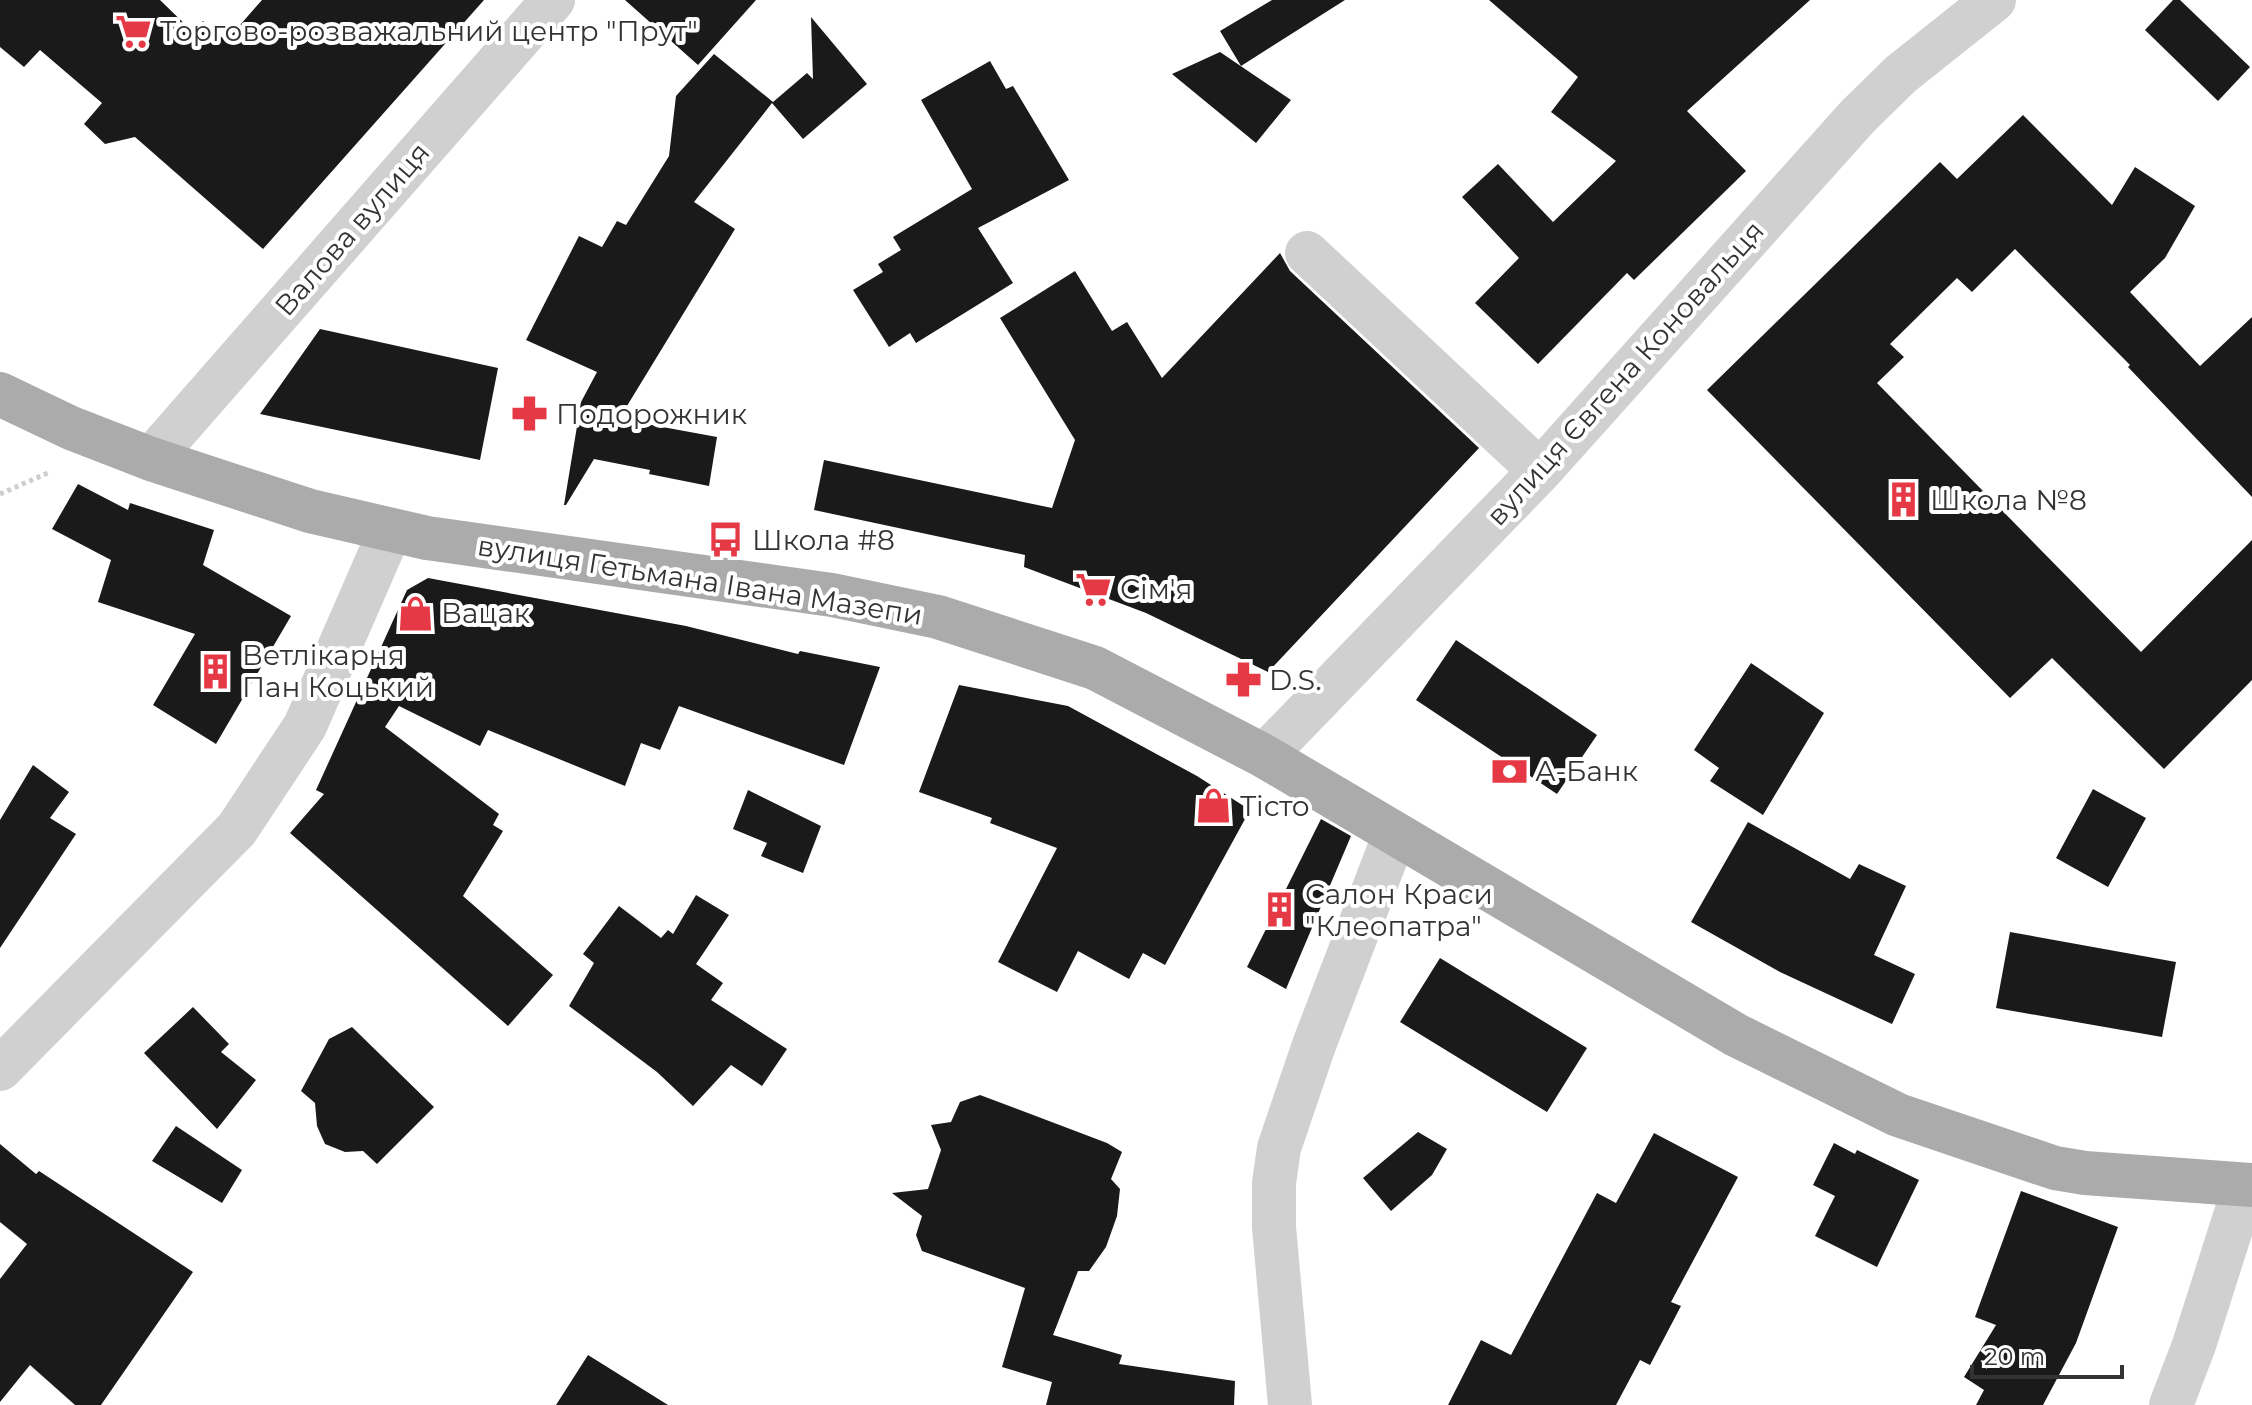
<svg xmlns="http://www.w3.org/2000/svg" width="2252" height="1405" viewBox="0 0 2252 1405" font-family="Montserrat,sans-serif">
	<rect width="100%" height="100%" fill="#fff"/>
	<!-- building -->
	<path fill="#1a1a1a" d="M0,0H160L194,33L203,21L226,41L262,0H484L263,249L135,137L105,144L84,124L102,103L40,50L24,67L0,47Z
		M625,0H756L698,65Z
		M1272,0H1345L1241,66L1220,31Z
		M1489,0H1810L1687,111L1746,171L1634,280L1627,273L1538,364L1475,303L1519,258L1462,197L1498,164L1553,222L1616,161L1551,112L1578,77Z
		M2173,0H2180L2250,67L2218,101L2145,30Z
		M811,17L867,84L803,139L772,103L694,202L735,229L619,419L717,437L709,486L649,474L650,470L594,459L566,505H564L581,402L597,372L526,340L579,236L602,247L617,221L626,225L669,156L676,96L714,54L773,102L807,73L813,79Z
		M1220,52L1291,100L1256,143L1172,74Z
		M990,61L1006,89L1013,86L1069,180L978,228L1013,283L916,343L910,333L889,347L853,290L883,272L878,264L901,250L893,237L972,189L921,100Z
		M2023,115L2112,205L2135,167L2195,206L2165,258L2130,292L2200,366L2252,317V497L2128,367L2130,365L2015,249L1972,292L1957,278L1890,344L1904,357L1877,383L2141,652L2252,540V680L2164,769L2052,658L2010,698L1707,390L1940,162L1957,179Z
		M1280,253L1290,271L1479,448L1268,672L1146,613L1024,567L1025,555L814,510L824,460L1052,508L1075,440L1000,318L1075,271L1112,331L1127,322L1162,378Z
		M320,329L498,368L480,460L260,414Z
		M78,484L128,510L130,503L214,530L203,565L291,616L216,744L153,705L195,634L98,602L111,560L52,529Z
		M428,578L686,626L798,654L800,651L880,667L844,765L679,706L660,750L641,743L625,786L488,730L480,746L399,706L385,727L499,814L493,825L503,831L463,896L553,975L508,1026L290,833L324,794L316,790L407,590Z
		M1456,640L1597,735L1557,794L1416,700Z
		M1751,663L1824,713L1763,815L1710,781L1719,768L1694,750Z
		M959,685L1068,706L1197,776L1250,810L1165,965L1143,953L1129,979L1078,951L1057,992L998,962L1057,848L990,823L992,818L919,792Z
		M33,765L69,792L50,818L76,834L0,948V820Z
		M2093,789L2146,818L2108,887L2056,858Z
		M748,790L821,826L803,873L761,856L767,843L733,829Z
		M1321,819L1351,836L1286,989L1247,967Z
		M1748,822L1850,879L1859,864L1906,886L1874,955L1915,974L1892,1024L1780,972L1691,922Z
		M696,895L729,915L696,964L723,983L711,1000L787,1049L762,1086L731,1065L693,1106L657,1072L569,1006L594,963L583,954L619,906L661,938L668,930L673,934Z
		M2010,932L2176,962L2162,1037L1996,1008Z
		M1440,958L1587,1048L1547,1112L1400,1022Z
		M193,1007L229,1044L221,1052L256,1080L217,1129L144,1053Z
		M352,1027L434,1107L377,1164L363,1151L345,1152L325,1144L317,1126L315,1103L301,1091L329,1039Z
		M980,1095L1107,1143L1122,1152L1111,1179L1120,1189L1117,1216L1106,1247L1089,1271H1078L1053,1335L1122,1355L1119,1364L1235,1381L1234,1405H1046L1052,1382L1002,1367L1025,1288L922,1251L916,1235L922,1216L892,1193L928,1189L941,1150L931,1125L951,1122L960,1102Z
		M176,1126L242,1170L222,1203L152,1161Z
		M1418,1132L1447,1149L1432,1175L1391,1211L1363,1178Z
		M1654,1133L1738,1177L1671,1302L1681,1306L1650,1365L1640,1360L1616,1405H1448L1481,1340L1511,1355L1597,1193L1616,1203Z
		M1834,1143L1855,1154L1857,1150L1919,1180L1877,1267L1815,1236L1835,1196L1813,1185Z
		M0,1144L36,1174L39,1171L193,1272L101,1405H75L30,1365L0,1402V1279L27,1244L0,1222Z
		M2021,1191L2118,1227L2076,1343L2043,1405H1976L1984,1390L1964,1377L1996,1325L1975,1317Z
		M588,1355L668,1405H556Z"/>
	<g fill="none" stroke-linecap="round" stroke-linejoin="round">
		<!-- path -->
		<path stroke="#cdcdcd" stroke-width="5" stroke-dasharray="4 4" stroke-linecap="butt" d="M0,494L50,472"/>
		<!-- minor -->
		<path stroke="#d0d0d0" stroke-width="44" d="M1307,253L1540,471
			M151,459L553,0
			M1264,756L1540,471L1858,116L1901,74L1994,0
			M0,1069L237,829L305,726L390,531
			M1290,1405L1274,1227V1183L1279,1148L1314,1045L1395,834
			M2171,1405L2194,1345L2245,1185"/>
		<!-- major -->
		<path stroke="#ababab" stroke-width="44" d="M0,394L71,428L151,459L310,511L427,538L832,595L938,617L1095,668L1264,756L1736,1035L1898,1115L2055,1168L2085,1173L2252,1185"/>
	</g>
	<!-- icons -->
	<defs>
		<symbol id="supermarket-bare" viewBox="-9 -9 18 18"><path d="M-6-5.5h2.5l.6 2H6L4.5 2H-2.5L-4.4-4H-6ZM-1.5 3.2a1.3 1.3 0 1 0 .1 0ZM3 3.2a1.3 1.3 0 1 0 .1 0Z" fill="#e63946" stroke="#fff" stroke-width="2.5" paint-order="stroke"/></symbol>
		<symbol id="pharmacy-bare" viewBox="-9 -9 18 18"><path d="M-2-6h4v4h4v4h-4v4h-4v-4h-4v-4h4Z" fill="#e63946" stroke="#fff" stroke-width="2.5" paint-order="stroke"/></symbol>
		<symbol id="building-bare" viewBox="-9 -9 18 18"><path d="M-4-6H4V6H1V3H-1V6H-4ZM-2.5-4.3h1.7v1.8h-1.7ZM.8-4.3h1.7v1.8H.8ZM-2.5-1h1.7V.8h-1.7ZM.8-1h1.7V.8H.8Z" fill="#e63946" stroke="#fff" stroke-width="2.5" paint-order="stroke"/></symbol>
		<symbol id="bus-bare" viewBox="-9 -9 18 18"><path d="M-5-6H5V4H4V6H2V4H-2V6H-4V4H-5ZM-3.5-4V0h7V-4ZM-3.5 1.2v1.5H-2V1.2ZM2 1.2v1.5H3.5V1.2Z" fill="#e63946" stroke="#fff" stroke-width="2.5" paint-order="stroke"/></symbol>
		<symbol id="shop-bare" viewBox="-9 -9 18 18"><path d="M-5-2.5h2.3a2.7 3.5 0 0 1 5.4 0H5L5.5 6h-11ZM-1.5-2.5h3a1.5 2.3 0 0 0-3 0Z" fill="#e63946" stroke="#fff" stroke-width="2.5" paint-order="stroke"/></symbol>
		<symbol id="bank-bare" viewBox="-9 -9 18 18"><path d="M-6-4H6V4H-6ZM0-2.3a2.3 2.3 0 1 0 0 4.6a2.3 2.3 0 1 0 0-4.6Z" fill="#e63946" stroke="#fff" stroke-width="2.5" paint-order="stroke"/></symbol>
	</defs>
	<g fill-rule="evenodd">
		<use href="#supermarket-bare" x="108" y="6" width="51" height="51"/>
		<use href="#pharmacy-bare" x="504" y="388" width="51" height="51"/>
		<use href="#building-bare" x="1878" y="474" width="51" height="51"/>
		<use href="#bus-bare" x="700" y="514" width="51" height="51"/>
		<use href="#supermarket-bare" x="1068" y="564" width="51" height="51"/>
		<use href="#shop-bare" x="390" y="588" width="51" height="51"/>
		<use href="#building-bare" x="190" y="646" width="51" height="51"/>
		<use href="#pharmacy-bare" x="1218" y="654" width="51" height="51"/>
		<use href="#bank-bare" x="1484" y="746" width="51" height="51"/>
		<use href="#shop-bare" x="1188" y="780" width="51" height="51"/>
		<use href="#building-bare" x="1254" y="884" width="51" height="51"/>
	</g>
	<g text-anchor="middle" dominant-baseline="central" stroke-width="8" stroke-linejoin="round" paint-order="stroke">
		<!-- poi labels -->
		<g font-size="28" fill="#333" stroke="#fff" text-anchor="start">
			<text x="160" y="31">Торгово-розважальний центр "Прут"</text>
			<text x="556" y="414">Подорожник</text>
			<text x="1930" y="500">Школа №8</text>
			<text x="752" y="540">Школа #8</text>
			<text x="1120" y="589">Сім'я</text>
			<text x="441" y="613">Вацак</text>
			<text x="242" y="655">Ветлікарня<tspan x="242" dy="32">Пан Коцький</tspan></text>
			<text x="1269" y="680">D.S.</text>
			<text x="1535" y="771">А-Банк</text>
			<text x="1240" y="806">Тісто</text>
			<text x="1305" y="894">Салон Краси<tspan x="1305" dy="32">"Клеопатра"</tspan></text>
		</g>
		<!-- street labels -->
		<g font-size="28" fill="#333" stroke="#fff">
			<text transform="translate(352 229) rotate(-49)">Валова вулиця</text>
			<text transform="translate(1625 373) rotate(-48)">вулиця Євгена Коновальця</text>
			<text transform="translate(700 580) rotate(9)">вулиця Гетьмана Івана Мазепи</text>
		</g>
	</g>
	<!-- scale -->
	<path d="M1972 1365v12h150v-12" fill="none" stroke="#333333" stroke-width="4"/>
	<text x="1984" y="1365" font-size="24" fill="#333333" stroke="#ffffff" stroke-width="6" paint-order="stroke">20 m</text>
</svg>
